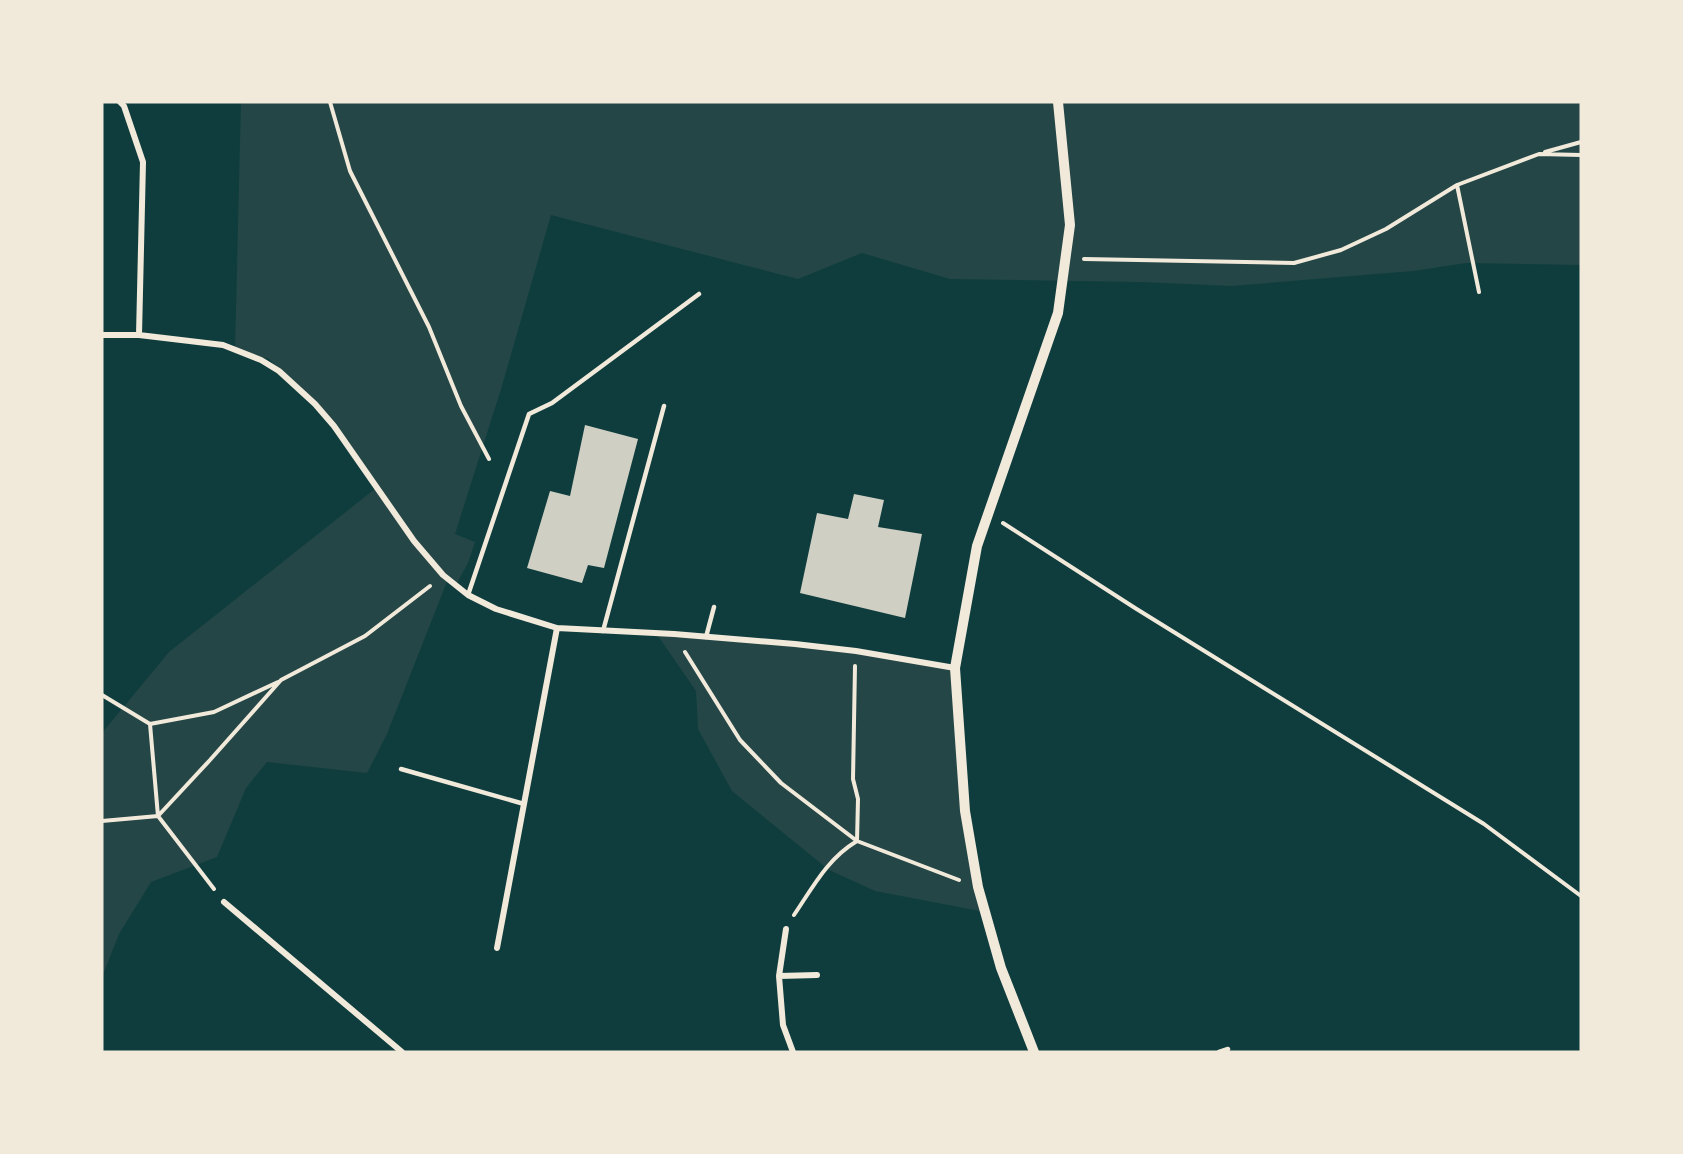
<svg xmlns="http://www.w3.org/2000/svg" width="1683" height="1154" viewBox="0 0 1683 1154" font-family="'DM Sans',sans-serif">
	<rect width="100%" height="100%" fill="#0f3d3e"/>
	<!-- green -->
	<path fill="#244646" d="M241,102H1581V265L1466,263L1413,271L1232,286L1140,282L950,279L862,253L798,279L551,215L502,386L455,534L475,542L468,563L456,585L448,579L387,734L367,773L267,762L246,788L217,857L151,882L119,934L102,977V733L169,652L376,488L334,426L295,384L269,359L235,350Z
		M656,633L785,643L955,668L965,811L985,912L875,891L829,870L732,791L698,729L696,691Z"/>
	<!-- building -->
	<path fill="#cfcfc3" d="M585,425L638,439L604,568L588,565L582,583L527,568L550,491L570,496Z
		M854,494L884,500L878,527L922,534L905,618L800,593L817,513L848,519Z"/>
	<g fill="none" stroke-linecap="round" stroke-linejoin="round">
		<!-- path -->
		<path stroke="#f1e9da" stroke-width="4" d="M330,102L350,171L429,327L461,406L489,459
			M1545,152L1581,142
			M1457,185L1479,292
			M1084,259L1294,263L1341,250L1386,229L1457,185L1539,154L1581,155
			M1003,523L1135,608L1484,824L1581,896
			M685,652L740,740L781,783L857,841L959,880
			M102,695L150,724
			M102,821L158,816L210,760L281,680L365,636L430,586
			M214,889L158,816L150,724L214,712L278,682
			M794,915C813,887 827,859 857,841L858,799L853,779L855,666"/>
		<!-- service -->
		<path stroke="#f1e9da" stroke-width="4.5" d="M468,595L529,414L552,403L699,294
			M603,631L664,406
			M706,637L714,607
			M401,769L524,804
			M1219,1052L1228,1049"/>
		<!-- minor -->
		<path stroke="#f1e9da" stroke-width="6" d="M120,102L124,106L143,162L139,335
			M102,335H139L223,345L261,360L279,371L315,404L334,426L414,541L443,575L468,595L496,609L557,628L674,634L795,644L856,651L955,668
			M224,902L402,1052
			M786,929L779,976L783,1025L793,1052
			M497,948L557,628
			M779,976L817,975"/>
		<!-- tertiary -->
		<path stroke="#f1e9da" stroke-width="10" d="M1034,1052L1001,968L978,887L965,811L955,668L977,546L1058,313L1070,225L1058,102"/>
	</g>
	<!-- border -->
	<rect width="1683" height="1154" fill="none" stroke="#f1e9da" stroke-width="207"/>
</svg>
